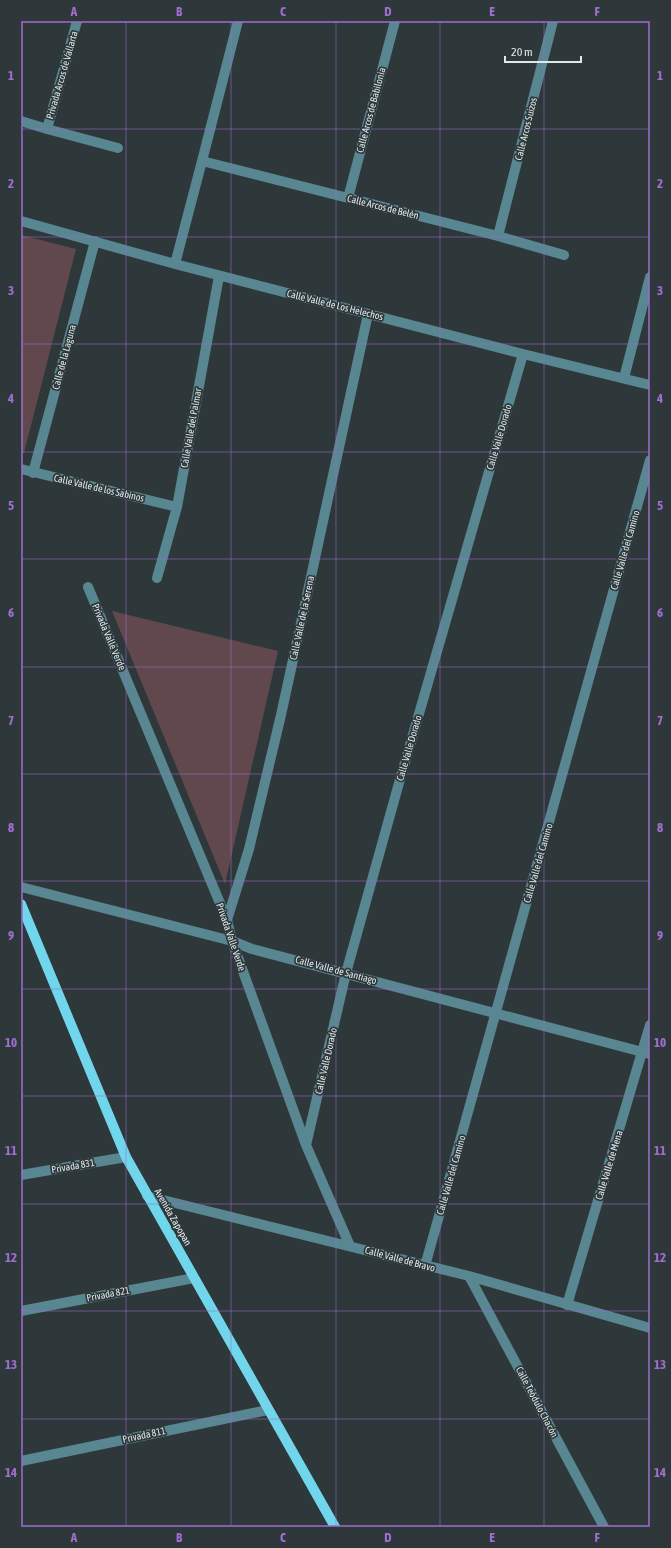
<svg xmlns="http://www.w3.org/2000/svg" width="671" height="1548" viewBox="0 0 671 1548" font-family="'Asap Condensed',sans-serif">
	<rect width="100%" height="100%" fill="#2e383b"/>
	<!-- green -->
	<path fill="#61484d" d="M21,235L76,249L24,453H21Z
		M112,611L278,651L225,884Z"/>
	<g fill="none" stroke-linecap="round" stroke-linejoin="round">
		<!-- minor -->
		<path stroke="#588691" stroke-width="10" d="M238,21L202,161L498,236L564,255
			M21,121L47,129L77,21
			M47,129L118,148
			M348,198L395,21
			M21,221L175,264L523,354L650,385
			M498,236L553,21
			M175,264L202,161
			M624,378L650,277
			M21,469L177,507
			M33,473L95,241
			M157,578L177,507L219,276
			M88,587L227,920L232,941L306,1145L350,1246
			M21,887L232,941L252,949L650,1054
			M227,920L249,849L281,715L368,314
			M306,1145L346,973L399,783L523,354
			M21,1175L126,1157
			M147,1196L469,1276L650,1328
			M425,1266L650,460
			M469,1276L604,1527
			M567,1305L650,1025
			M21,1311L194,1278
			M21,1461L268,1410"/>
		<!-- major -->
		<path stroke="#6fd6ec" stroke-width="10" d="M21,904L126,1157L335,1527"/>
	</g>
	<!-- grid -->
	<path fill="none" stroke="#9f6ece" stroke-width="1" stroke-opacity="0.55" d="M126,21V1527M231,21V1527M336,21V1527M440,21V1527M544,21V1527M21,129H650M21,237H650M21,344H650M21,452H650M21,559H650M21,667H650M21,774H650M21,881H650M21,989H650M21,1096H650M21,1204H650M21,1311H650M21,1419H650"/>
	<g text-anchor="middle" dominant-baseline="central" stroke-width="3.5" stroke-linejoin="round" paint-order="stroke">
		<!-- street labels -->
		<g font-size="10" fill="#e1e8e9" stroke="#2e383b">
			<text transform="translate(62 75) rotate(-74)">Privada Arcos de Vallarta</text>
			<text transform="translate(371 110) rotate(-75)">Calle Arcos de Babilonia</text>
			<text transform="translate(526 129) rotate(-76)">Calle Arcos Suizos</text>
			<text transform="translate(383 207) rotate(14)">Calle Arcos de Belén</text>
			<text transform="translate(335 305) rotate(14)">Calle Valle de Los Helechos</text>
			<text transform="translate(64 357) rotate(-75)">Calle de la Laguna</text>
			<text transform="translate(191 428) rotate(-80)">Calle Valle del Palmar</text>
			<text transform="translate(499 437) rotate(-74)">Calle Valle Dorado</text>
			<text transform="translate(99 488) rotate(13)">Calle Valle de los Sabinos</text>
			<text transform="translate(625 550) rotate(-74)">Calle Valle del Camino</text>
			<text transform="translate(302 618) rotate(-78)">Calle Valle de la Serena</text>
			<text transform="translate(109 637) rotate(67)">Privada Valle Verde</text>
			<text transform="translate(409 748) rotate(-74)">Calle Valle Dorado</text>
			<text transform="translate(538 863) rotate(-74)">Calle Valle del Camino</text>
			<text transform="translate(231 937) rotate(71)">Privada Valle Verde</text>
			<text transform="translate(336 970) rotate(15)">Calle Valle de Santiago</text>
			<text transform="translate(326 1061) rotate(-77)">Calle Valle Dorado</text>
			<text transform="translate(609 1165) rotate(-73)">Calle Valle de Mena</text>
			<text transform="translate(73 1166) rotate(-10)">Privada 831</text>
			<text transform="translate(451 1175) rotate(-74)">Calle Valle del Camino</text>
			<text transform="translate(173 1217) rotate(60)">Avenida Zapopan</text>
			<text transform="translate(400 1259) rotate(15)">Calle Valle de Bravo</text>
			<text transform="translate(108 1294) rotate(-11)">Privada 821</text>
			<text transform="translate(537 1402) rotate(62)">Calle Teódulo Chacón</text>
			<text transform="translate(144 1435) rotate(-12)">Privada 811</text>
		</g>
	</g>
	<!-- border -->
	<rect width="671" height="1548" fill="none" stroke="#2e383b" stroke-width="44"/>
	<!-- scale -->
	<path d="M505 56v6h76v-6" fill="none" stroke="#e1e8e9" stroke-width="2"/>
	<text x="511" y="56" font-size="12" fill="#e1e8e9" stroke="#2e383b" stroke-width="3" paint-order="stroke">20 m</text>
	<rect x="22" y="22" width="627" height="1504" fill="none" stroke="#9f6ece" stroke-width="1.5"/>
	<g font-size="13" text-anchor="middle" font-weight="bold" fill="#9f6ece">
		<text x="74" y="16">A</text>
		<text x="179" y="16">B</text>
		<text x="283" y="16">C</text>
		<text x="388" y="16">D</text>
		<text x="492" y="16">E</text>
		<text x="597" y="16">F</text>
		<text x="11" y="80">1</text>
		<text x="660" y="80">1</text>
		<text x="11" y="188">2</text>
		<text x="660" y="188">2</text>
		<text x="11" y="295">3</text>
		<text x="660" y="295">3</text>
		<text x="11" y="403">4</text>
		<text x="660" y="403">4</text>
		<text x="11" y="510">5</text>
		<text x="660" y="510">5</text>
		<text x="11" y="617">6</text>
		<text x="660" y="617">6</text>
		<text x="11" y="725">7</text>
		<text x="660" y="725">7</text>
		<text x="11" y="832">8</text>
		<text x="660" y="832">8</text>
		<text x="11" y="940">9</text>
		<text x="660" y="940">9</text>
		<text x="11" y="1047">10</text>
		<text x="660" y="1047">10</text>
		<text x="11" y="1155">11</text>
		<text x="660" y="1155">11</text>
		<text x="11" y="1262">12</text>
		<text x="660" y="1262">12</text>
		<text x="11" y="1369">13</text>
		<text x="660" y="1369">13</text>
		<text x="11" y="1477">14</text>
		<text x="660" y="1477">14</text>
		<text x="74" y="1542">A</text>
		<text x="179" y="1542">B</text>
		<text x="283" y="1542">C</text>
		<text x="388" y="1542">D</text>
		<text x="492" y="1542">E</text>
		<text x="597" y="1542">F</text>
	</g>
</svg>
